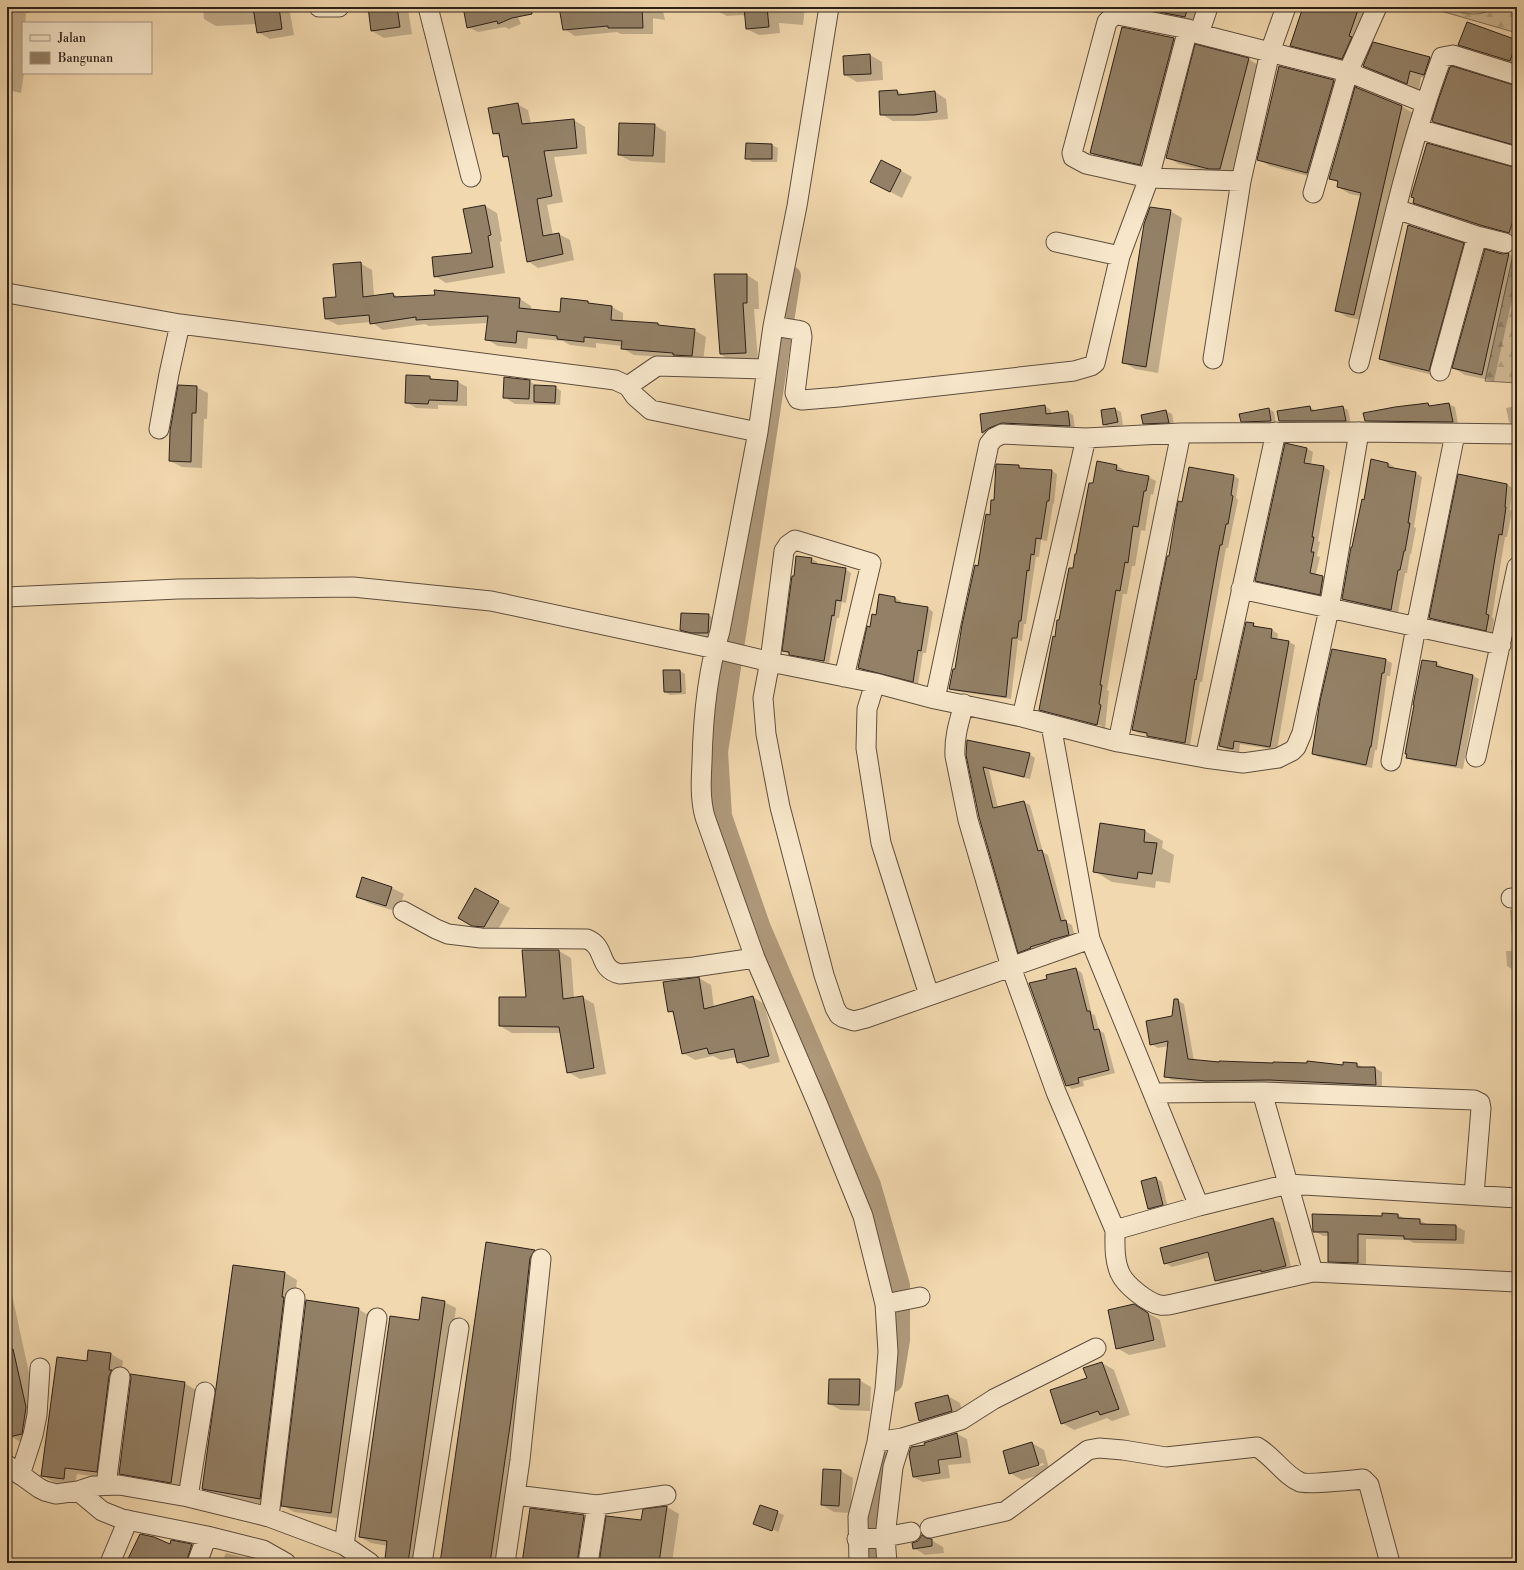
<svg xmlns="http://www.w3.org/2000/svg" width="1524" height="1570" viewBox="0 0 1524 1570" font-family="'Libre Bodoni',serif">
	<defs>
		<pattern id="forest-firs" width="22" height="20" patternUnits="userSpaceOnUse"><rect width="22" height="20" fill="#d0b995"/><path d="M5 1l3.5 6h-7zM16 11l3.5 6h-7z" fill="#b39f80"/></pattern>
	</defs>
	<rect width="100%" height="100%" fill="#f2d8ae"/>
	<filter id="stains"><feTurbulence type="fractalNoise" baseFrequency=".005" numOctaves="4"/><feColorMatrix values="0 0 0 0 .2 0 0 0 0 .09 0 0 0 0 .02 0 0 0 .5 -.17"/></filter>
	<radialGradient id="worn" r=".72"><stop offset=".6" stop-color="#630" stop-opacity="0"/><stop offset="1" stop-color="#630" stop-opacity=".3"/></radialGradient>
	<!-- forest -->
	<path fill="url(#forest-firs)" stroke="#7e6c57" d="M1427,7H1461L1462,13C1472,14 1485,16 1492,7H1517V33Z
		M1517,237V383L1485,381Z"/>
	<!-- shadow -->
	<path fill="#0003" fill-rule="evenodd" d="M7,7H29V13H26L25,23H23V73H24L21,93L7,90Z
		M203,7H289L294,35L270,39L258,32L257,24L216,26L204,19Z
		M369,7H404L408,9L412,34L384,38L372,31Z
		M464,7H514L521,24L509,29L505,27L478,32L468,27Z
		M560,7H662L665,20L653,18V34H621L617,32L575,36L564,29Z
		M715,7H805L803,25L779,23L780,33L759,35L747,29L746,17L742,15L727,16L715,10Z
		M1140,7H1215L1209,30L1164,21Z
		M1304,7H1373L1354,65L1303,52L1291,45Z
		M1467,24L1517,41V66L1471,52L1460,45Z
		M1123,28L1174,38L1186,45L1152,171L1103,160L1091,153Z
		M1374,43L1430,58L1442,65L1436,81L1421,77L1419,90L1376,72L1364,66Z
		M870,55L882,62L883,80L857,82L845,75Z
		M1248,59L1260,66L1232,176L1222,175L1179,164L1167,157Z
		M1279,67L1334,81L1346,88L1319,179L1270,166L1258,159Z
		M1517,90V148L1446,128L1434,121Z
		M897,91L905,95L935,92L946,99L948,119L926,121H893L881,114Z
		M517,104L528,110L531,124L574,120L585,127L587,154L554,157L563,202L547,205L553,235L559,234L570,240L574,260L538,268L528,261L509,159L504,156L500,137L494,133Z
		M1401,106L1413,113L1366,321L1347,317L1336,310L1361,196L1350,194L1338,187L1339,183L1330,178Z
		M654,125L666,132L665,163L631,161L619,155Z
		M747,144L772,145L778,148L777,162H752L746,158Z
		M1517,169V238L1493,232L1426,209L1414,202Z
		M900,170L912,177L902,198L883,188Z
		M485,206L497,213L502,241L500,242L505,273L446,283L435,276L473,254Z
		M1170,211L1182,218L1158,373L1135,369L1123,362Z
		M1463,244L1475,251L1441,377L1392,365L1380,359Z
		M1509,254L1517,259V277L1494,381L1465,375L1453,368L1502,255Z
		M360,263L372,270L374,296L393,294L400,298L520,299L531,306V310L561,313L588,302L592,305L612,307L623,313V322L658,324L661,326L694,330L706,337L703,362L680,358L634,355L622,348V346L596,343V348L570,345L563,341L528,338L527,349L498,346L486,339L488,323L429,326L425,324L383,330L371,322L338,325L326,319L337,298Z
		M747,275L758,282L759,309H754L758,359L732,361L720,354Z
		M429,377L435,380L458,382L467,387V406L438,405V409L416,408L406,402Z
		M529,381L539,387H555L561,391L560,405L515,404L504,397Z
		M196,387L208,393L207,419H204L202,468L182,467L170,461Z
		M1428,404L1433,407L1449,404L1455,407L1458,424H1372L1366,420Z
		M1045,406L1051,410V414L1068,412L1073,415L1075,429L988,436L983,433L981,415Z
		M1517,406V427L1509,422L1506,408Z
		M1310,407L1316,411L1342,407L1348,410L1351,424H1285L1280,421L1278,412Z
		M1115,409L1121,412L1123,425L1110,428L1104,425L1102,411Z
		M1269,409L1274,412L1276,424H1247L1242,421Z
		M1166,411L1172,414L1174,425L1149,427L1143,423Z
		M1306,448L1313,452L1311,465L1324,467L1330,471L1318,541L1320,542L1317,556L1320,557L1316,574L1330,580L1327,598L1262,584L1256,580Z
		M1372,460L1388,463L1394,467V469L1416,473L1422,477L1414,527L1416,528L1411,554H1410L1407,573H1405L1398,613L1349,603L1343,599L1353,549L1365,501Z
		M1019,466L1024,470L1052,471L1057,474L1054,504H1053L1047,541L1041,540L1039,557H1036L1026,624H1024L1022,641L1018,640L1011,699L955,691L950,688L956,671L995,501Z
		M1117,466L1124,470V472L1148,477L1156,481L1153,495L1151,494L1145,531L1141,530L1135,566H1132L1127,594H1123L1107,690L1109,691L1105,729L1048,714L1040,710L1056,638L1094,484ZM1047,711L1102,726V727L1047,713Z
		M1234,476L1239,479L1236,498L1238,500L1228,548H1226L1202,682H1200L1190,746L1153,739L1148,735L1138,733L1133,730L1170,557L1183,503Z
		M1507,484L1512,488L1510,510L1512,511L1507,537H1505L1492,617L1494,619L1492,633L1436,621L1430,618Z
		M812,559L817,562V565L845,569L851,573L846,603L842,602L839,618H837L829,663L795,657L783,651L794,577Z
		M880,596L895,598L901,601L900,604L928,608L933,612L926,653H923L918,684L865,671L859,668L877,616Z
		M708,615L720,622V639L693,637L681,630Z
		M1253,624L1259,628L1272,630L1278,634L1277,640L1289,642L1295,645L1277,750L1240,744L1239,752L1226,749L1220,746Z
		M1515,643H1517V661L1513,659Z
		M1332,650L1386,660L1392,663L1390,676H1387L1377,750H1375L1372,768L1319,757L1313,754Z
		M1436,663L1443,667V668L1473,676L1479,679L1463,769L1414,761L1407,758Z
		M680,671L685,674L686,694L670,695L665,692Z
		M1029,754L1035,758L1030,779L989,770L998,808L1024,802L1030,805L1043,852L1048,855L1066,922L1072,925L1075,938L1025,956L1019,952L967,755Z
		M1517,759V803L1514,801L1511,760Z
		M1101,824L1145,831L1163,841L1162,848L1174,855L1170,883L1156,881L1155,888L1112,882L1094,871Z
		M1513,836H1517V886Z
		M392,888L404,894L398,912L369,903L357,896Z
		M498,902L510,908L496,933L485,932L472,925Z
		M1517,909V972L1507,966L1506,951H1513L1510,910Z
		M523,951H559L571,958L574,998L582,997L594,1004L606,1074L580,1079L568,1072L561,1033H512L500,1026L527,998Z
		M1076,969L1082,973L1092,1014L1095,1015L1099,1030L1104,1033L1115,1073L1083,1081L1084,1086L1072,1089L1066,1085L1048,979Z
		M699,978L711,985L714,1008L753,997L764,1004L780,1062L750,1069L738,1062L737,1057L721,1060L713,1056L695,1060L683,1053L674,1014L669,1011Z
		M1177,1000L1184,1004L1194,1061L1274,1064H1308L1344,1066V1063L1357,1064L1364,1068H1375L1382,1072V1089L1214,1084L1172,1080L1165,1076L1169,1046L1158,1048L1151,1044L1172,1017Z
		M1156,1178L1162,1182L1168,1208L1154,1212L1149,1209Z
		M1398,1215L1406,1219L1419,1220L1429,1225L1456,1226L1465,1231L1464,1244L1414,1243L1408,1240L1366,1239V1268L1338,1266L1329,1261V1236H1323L1314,1231L1383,1217Z
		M1273,1219L1280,1223L1292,1270L1223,1284L1216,1280L1210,1257L1172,1267L1165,1263Z
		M487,1243L534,1251L546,1258L502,1563H441Z
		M234,1266L285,1273L297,1280L272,1506L215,1495L203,1489Z
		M7,1272L38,1414L22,1443L10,1436L7,1422Z
		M444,1302L456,1308L420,1563H393L386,1559L388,1546L371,1543L360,1537Z
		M1134,1305L1160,1320L1166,1347L1129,1355L1117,1348Z
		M358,1309L370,1316L343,1519L294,1512L282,1505Z
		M111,1354L123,1361L108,1478L77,1474L75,1485L54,1482L42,1476L88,1363Z
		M1102,1363L1114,1370L1130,1415L1112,1421L1107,1418L1074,1430L1062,1423L1088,1378Z
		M859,1380L871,1387L870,1411L841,1410L829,1404Z
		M184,1383L196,1390L182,1489L131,1480L120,1473Z
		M948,1396L960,1403L964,1418L932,1427L920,1421Z
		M957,1434L967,1439L971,1463L948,1465L950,1478L923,1482L913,1477L926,1445V1443Z
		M1032,1443L1044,1450L1050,1472L1022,1480L1010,1473ZM1043,1463L1044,1465L1018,1472V1470Z
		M841,1471L853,1478L850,1513L834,1512L822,1505Z
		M761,1506L784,1515L778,1533L777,1531L754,1524Z
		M667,1507L679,1514L672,1563H600L642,1521L644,1510Z
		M531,1509L584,1516L596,1522L590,1563H523Z
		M928,1539L931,1540L943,1547L944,1553L925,1555L914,1548L919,1541Z
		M172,1541L192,1545L204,1552L200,1563H128L170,1545Z
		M226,1553L259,1561L262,1563H221Z"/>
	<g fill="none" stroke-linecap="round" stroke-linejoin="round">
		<!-- canal -->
		<path stroke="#af997b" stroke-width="20" d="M791,276L718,752L722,816L761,928L871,1185L900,1285V1340L893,1382
			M870,1563V1516L880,1459"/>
	</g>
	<!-- building -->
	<path fill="#938066" stroke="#2c2019" d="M253,7H279L282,29L257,33Z
		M368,7H397L400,27L371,31Z
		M463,7H531L532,14L512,18L498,24L497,21L467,28Z
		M559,7H642L643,28H608V26L563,30Z
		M744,7H767L769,27L746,29Z
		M1155,7H1188L1185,17L1154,11Z
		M1303,7H1359L1349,36L1352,37L1342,59L1290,46Z
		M1467,22L1517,40L1510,61L1458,45Z
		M1122,27L1174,38L1144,152L1140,165L1090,153Z
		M1373,42L1430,57L1424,75L1410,71L1407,84L1363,66Z
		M1195,44L1249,58L1220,169H1209L1166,158Z
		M870,54L871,74L844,75L843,56Z
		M1279,66L1334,80L1307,173L1257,160Z
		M1452,66L1517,86V146L1433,122L1432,120L1439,98L1450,67Z
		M1355,87L1402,106L1354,315L1335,311L1361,193L1337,187L1338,181L1329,179Z
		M897,90L898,95L935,91L937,112L914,115H880L879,91Z
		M518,103L522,124L574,119L577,148L544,151L552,196L537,199L543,236L559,233L563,254L527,262L508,156L503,157L499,133L493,134L488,108Z
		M619,123L655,124L653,156L618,155Z
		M746,143L772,144V159H745Z
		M1427,143L1517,168V208L1509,233L1480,225L1413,203L1414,198L1411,197Z
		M881,160L901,170L890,192L870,182Z
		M485,205L491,235L488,236L493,267L434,277L432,257L472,253L463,209Z
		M1150,207L1171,210L1146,367L1122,363L1144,224Z
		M1408,225L1464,243L1429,371L1379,359Z
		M1485,249L1502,254L1509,253L1482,375L1452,368Z
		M361,262L363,297L393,293L394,297L435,295L434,290L520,298L519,308L560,312L561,298L588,301V303L612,306L611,320L658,323V325L695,329L692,356L673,355V353L621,349L622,341L584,337V342L557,339V336L517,331L516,343L485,340L488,316L416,320V317L370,324L369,315L325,319L323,298L336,297L333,264Z
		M714,274H747V303H743L746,353L720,354Z
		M406,375L430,376V379L458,381L457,401L429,400L428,404L405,403Z
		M504,377L530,380L529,399L503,398Z
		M178,385L197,386L196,413H192L191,462L169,461L170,431Z
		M534,385L556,386L555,403L534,402Z
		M1428,403L1429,406L1449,403L1453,422L1365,421L1363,413L1395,407Z
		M1045,405L1046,414L1068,411L1070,426L1002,423L989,428L982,433L980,414Z
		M1310,406L1311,411L1343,406L1346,421H1279L1277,411Z
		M1115,408L1118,422L1103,425L1101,410Z
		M1269,408L1271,421L1241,422L1239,414Z
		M1166,410L1169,423L1143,424L1141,415Z
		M1285,443L1307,448L1304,463L1324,466L1312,537H1314L1311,552H1314L1310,573L1323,576L1320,595L1255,581Z
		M1371,459L1388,463V467L1416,472L1408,523H1410L1405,551H1404L1400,570H1398L1391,610L1342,599L1351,547H1352L1362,499L1364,500Z
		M1097,461L1117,465L1116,470L1149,476L1146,491H1144L1138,527L1133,526L1128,563L1125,562L1120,591L1116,590L1100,685H1102L1099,704L1101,705L1097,725L1039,710L1053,636L1055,637L1057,620H1059L1069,568H1073L1075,554H1076L1089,483H1093Z
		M996,464L1019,465V468L1052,470L1049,501H1047L1041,539L1036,538L1034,555L1031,554L1029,571L1027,570L1021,621H1019L1017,638H1012L1006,697L949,689L953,669H955L962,625L975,565L978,566L986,514L990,515L991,500H994Z
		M1189,467L1234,475L1231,495L1233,496L1228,524H1226L1222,545H1220L1217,561L1196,680L1195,679L1185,743L1147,736V733L1132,730L1167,556H1169L1178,501L1182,502Z
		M1458,474L1507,484L1505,507H1506L1502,535L1499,534L1494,564L1486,614L1489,615L1486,631L1429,618Z
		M796,556L812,558L811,563L846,568L841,601L836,600L834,616L832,615L824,661L789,655V652L782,651L792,576H794Z
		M879,594L895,597V602L928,607L921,651L918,650L913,682L858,668L867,626L870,627L872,614L876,615Z
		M681,613L709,614L708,633H691L680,630Z
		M1246,622L1254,623L1253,626L1272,629L1271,638L1289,641L1270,747L1234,741L1233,749L1219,746Z
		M1332,649L1386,659L1384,673H1382L1371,747H1370L1366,765L1312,754L1320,701Z
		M1422,660L1437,662L1436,666L1473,675L1456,766L1406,758L1407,754H1405L1414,705H1413Z
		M663,670H680L681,692H664Z
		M967,740L1030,753L1024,777L983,767L993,808L1024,801L1038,851L1042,850L1061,921L1066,920L1069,935L1050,940V941L1030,947L1031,948L1018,953L979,817L966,755Z
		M1100,823L1145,830L1144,842L1157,843L1152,874L1138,872L1137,879L1093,872Z
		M362,877L392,887L386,906L356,897Z
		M475,888L499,901L484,927L472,926L458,918Z
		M522,950H559L563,999L583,996L594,1068L567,1073L559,1027L499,1026V997H526Z
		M1076,968L1087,1011H1090L1094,1030L1099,1029L1109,1070L1078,1078L1079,1083L1066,1086L1029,983L1047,979L1046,975Z
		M699,977L704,1009L753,996L769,1056L737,1063L734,1049L709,1054L707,1048L682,1054L673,1011L668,1012L663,982Z
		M1174,999H1178L1188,1059L1219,1062V1061L1273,1063V1062L1307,1063V1061L1343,1065V1062L1357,1063V1067H1375L1376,1085L1269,1080L1206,1081L1164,1077L1168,1041L1150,1045L1146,1021L1172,1016Z
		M1156,1177L1163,1205L1148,1209L1141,1181Z
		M1382,1213L1398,1214V1218L1420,1219V1224L1456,1225V1240L1404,1239V1236L1358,1234V1263L1328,1262V1232H1313L1312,1214L1382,1216Z
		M1273,1218L1286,1266L1261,1272V1270L1215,1281L1208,1252L1164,1264L1160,1248Z
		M486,1242L535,1250L530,1258L520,1349L511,1419L490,1563H440Z
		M233,1265L285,1272L282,1297H284L260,1499L202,1489Z
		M422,1297L445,1301L408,1563L385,1559L387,1541L359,1537L390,1316L419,1320Z
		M306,1300L359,1308L331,1513L281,1506Z
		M1134,1304L1148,1313L1154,1340L1116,1349L1108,1310Z
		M13,1349L26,1407L22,1434L9,1437L7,1427V1350Z
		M88,1350L111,1353L109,1370H112L109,1376L97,1472L65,1468L64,1479L41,1476L57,1357L87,1361Z
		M1102,1362L1119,1409L1100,1415L1098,1411L1061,1424L1050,1390L1087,1378L1083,1368Z
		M130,1374L185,1382L171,1483L119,1474L131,1378Z
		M829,1379H860L859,1405L828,1404Z
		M948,1395L952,1411L919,1421L915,1403Z
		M957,1433L961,1457L938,1460L940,1473L913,1477L909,1454L911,1447L925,1445L924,1443Z
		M1032,1442L1039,1465L1009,1474L1003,1451Z
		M823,1469L841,1470L839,1506L821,1505Z
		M760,1505L778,1511L772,1531L753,1524Z
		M667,1506L659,1563H599L606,1516L641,1520L643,1509Z
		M530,1508L584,1515L577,1563H522Z
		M140,1534L154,1537L170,1544L171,1540L192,1544L186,1563H126Z
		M922,1535L926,1538L932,1539V1546L913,1549L912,1543L918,1541Z"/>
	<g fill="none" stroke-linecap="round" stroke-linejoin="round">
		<defs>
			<path id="minor" d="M319,7H339
				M428,7L471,177
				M829,7L797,206L773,326L758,432L720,631C707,673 703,718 702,762C701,781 700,799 705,817L755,958L818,1105L863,1216L885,1304L888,1352L885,1389L877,1442L858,1517L859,1563
				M1199,34L1208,7
				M1418,129L1517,157
				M1241,181L1149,178L1086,164L1073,157L1072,153L1107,22L1113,16L1118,15L1188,29L1199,34L1348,72L1425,103
				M1313,193L1348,72L1377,7
				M1396,209L1477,236L1505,243
				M1056,242L1120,256
				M7,293L180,324L615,380L628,386L635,396L651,410L758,432
				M773,326L797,330L801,331L802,337L795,393L798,399L802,400L839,397L1074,371L1091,366L1095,363L1120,256L1149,178L1188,29
				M1213,359L1241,181L1270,52L1286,7
				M1359,363C1384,261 1405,156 1442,57L1453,55L1517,75
				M1440,371L1477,236
				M628,386L657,366L767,369
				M159,429L169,374L180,324
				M1241,589L1501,645
				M7,597L178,589L353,587L491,601L725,651L775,663L875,683L935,699L1022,717L1118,742L1205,758L1243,763L1278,758L1292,751L1296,747L1302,733L1329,609L1359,432
				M844,677L871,563L795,540L788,545L784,551L770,661L763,698L766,734L780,807L824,975L835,1008L839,1015L844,1018L854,1021L866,1018L1090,939
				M875,683L867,709L866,748L881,843L929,995
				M935,699L989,444L994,438L1002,434L1086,438L1181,433L1359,432L1517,434
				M964,704C959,722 954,737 955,756L968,820L1011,967L1056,1092L1115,1230L1199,1206L1288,1184L1517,1198
				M1022,717L1086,438
				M1051,725L1090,939L1199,1206
				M1118,742L1181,433
				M1476,757L1517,567
				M1205,758L1276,432
				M1391,761L1416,627L1455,434
				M1511,898H1517
				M403,911L436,929L448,934L481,938L587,939C607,947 597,969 620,974L694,967L755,958
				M1262,1092L1313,1272
				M1153,1093L1262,1092L1474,1100L1480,1103L1481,1108L1474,1195
				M1115,1230C1115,1244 1114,1260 1120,1273C1125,1285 1148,1303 1160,1305C1164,1306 1169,1305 1173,1304L1313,1272L1517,1282
				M885,1304L920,1297
				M877,1442L902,1438L961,1420L994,1399L1096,1348
				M7,1465L39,1488L45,1491L56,1494L78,1491L93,1486L119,1485L188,1497L269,1517L344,1545L370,1563
				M20,1475L33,1435L37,1415L40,1368
				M106,1485L120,1377
				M78,1491L102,1511L122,1519L207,1536L263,1550L286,1563
				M515,1495L597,1505L666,1495
				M188,1497L205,1392
				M269,1517L295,1298
				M930,1528L1006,1511L1088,1450L1099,1448L1123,1450L1166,1457L1257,1447C1273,1456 1285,1476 1300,1482C1306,1485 1353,1480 1363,1479L1369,1485L1390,1563
				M857,1539L885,1537L911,1532
				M344,1545L377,1318
				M110,1563L128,1520
				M197,1563L207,1536
				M422,1563L459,1328
				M505,1563L520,1460L541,1259
				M588,1563L597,1505
				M887,1563L885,1537L893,1467L902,1438"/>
		</defs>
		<!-- minor casing -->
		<use href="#minor" stroke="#5e4e3e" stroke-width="21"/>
		<!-- path -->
		<path stroke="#2c2019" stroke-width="2.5" stroke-dasharray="1 2" stroke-linecap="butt" d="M1465,11L1484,9L1485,7"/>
		<!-- minor -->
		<use href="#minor" stroke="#f7e6ca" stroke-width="19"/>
	</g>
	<!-- margin -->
	<rect width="1524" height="1570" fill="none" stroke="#f2d8ae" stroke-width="24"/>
	<rect x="8" y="8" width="1508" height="1554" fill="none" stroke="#2c2019" stroke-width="2"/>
	<rect x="12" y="12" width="1500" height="1546" fill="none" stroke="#2c2019"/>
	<!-- legend -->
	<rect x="22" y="22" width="130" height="52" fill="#f7e6ca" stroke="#a69783"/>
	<rect x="30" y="35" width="20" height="6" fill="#f7e6ca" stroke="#a69783"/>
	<text x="58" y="42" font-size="12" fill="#2c2019">Jalan</text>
	<rect x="30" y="52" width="20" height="12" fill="#938066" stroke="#a69783"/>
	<text x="58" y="62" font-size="12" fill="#2c2019">Bangunan</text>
	<rect width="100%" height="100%" filter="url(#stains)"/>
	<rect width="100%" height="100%" fill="url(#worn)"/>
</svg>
